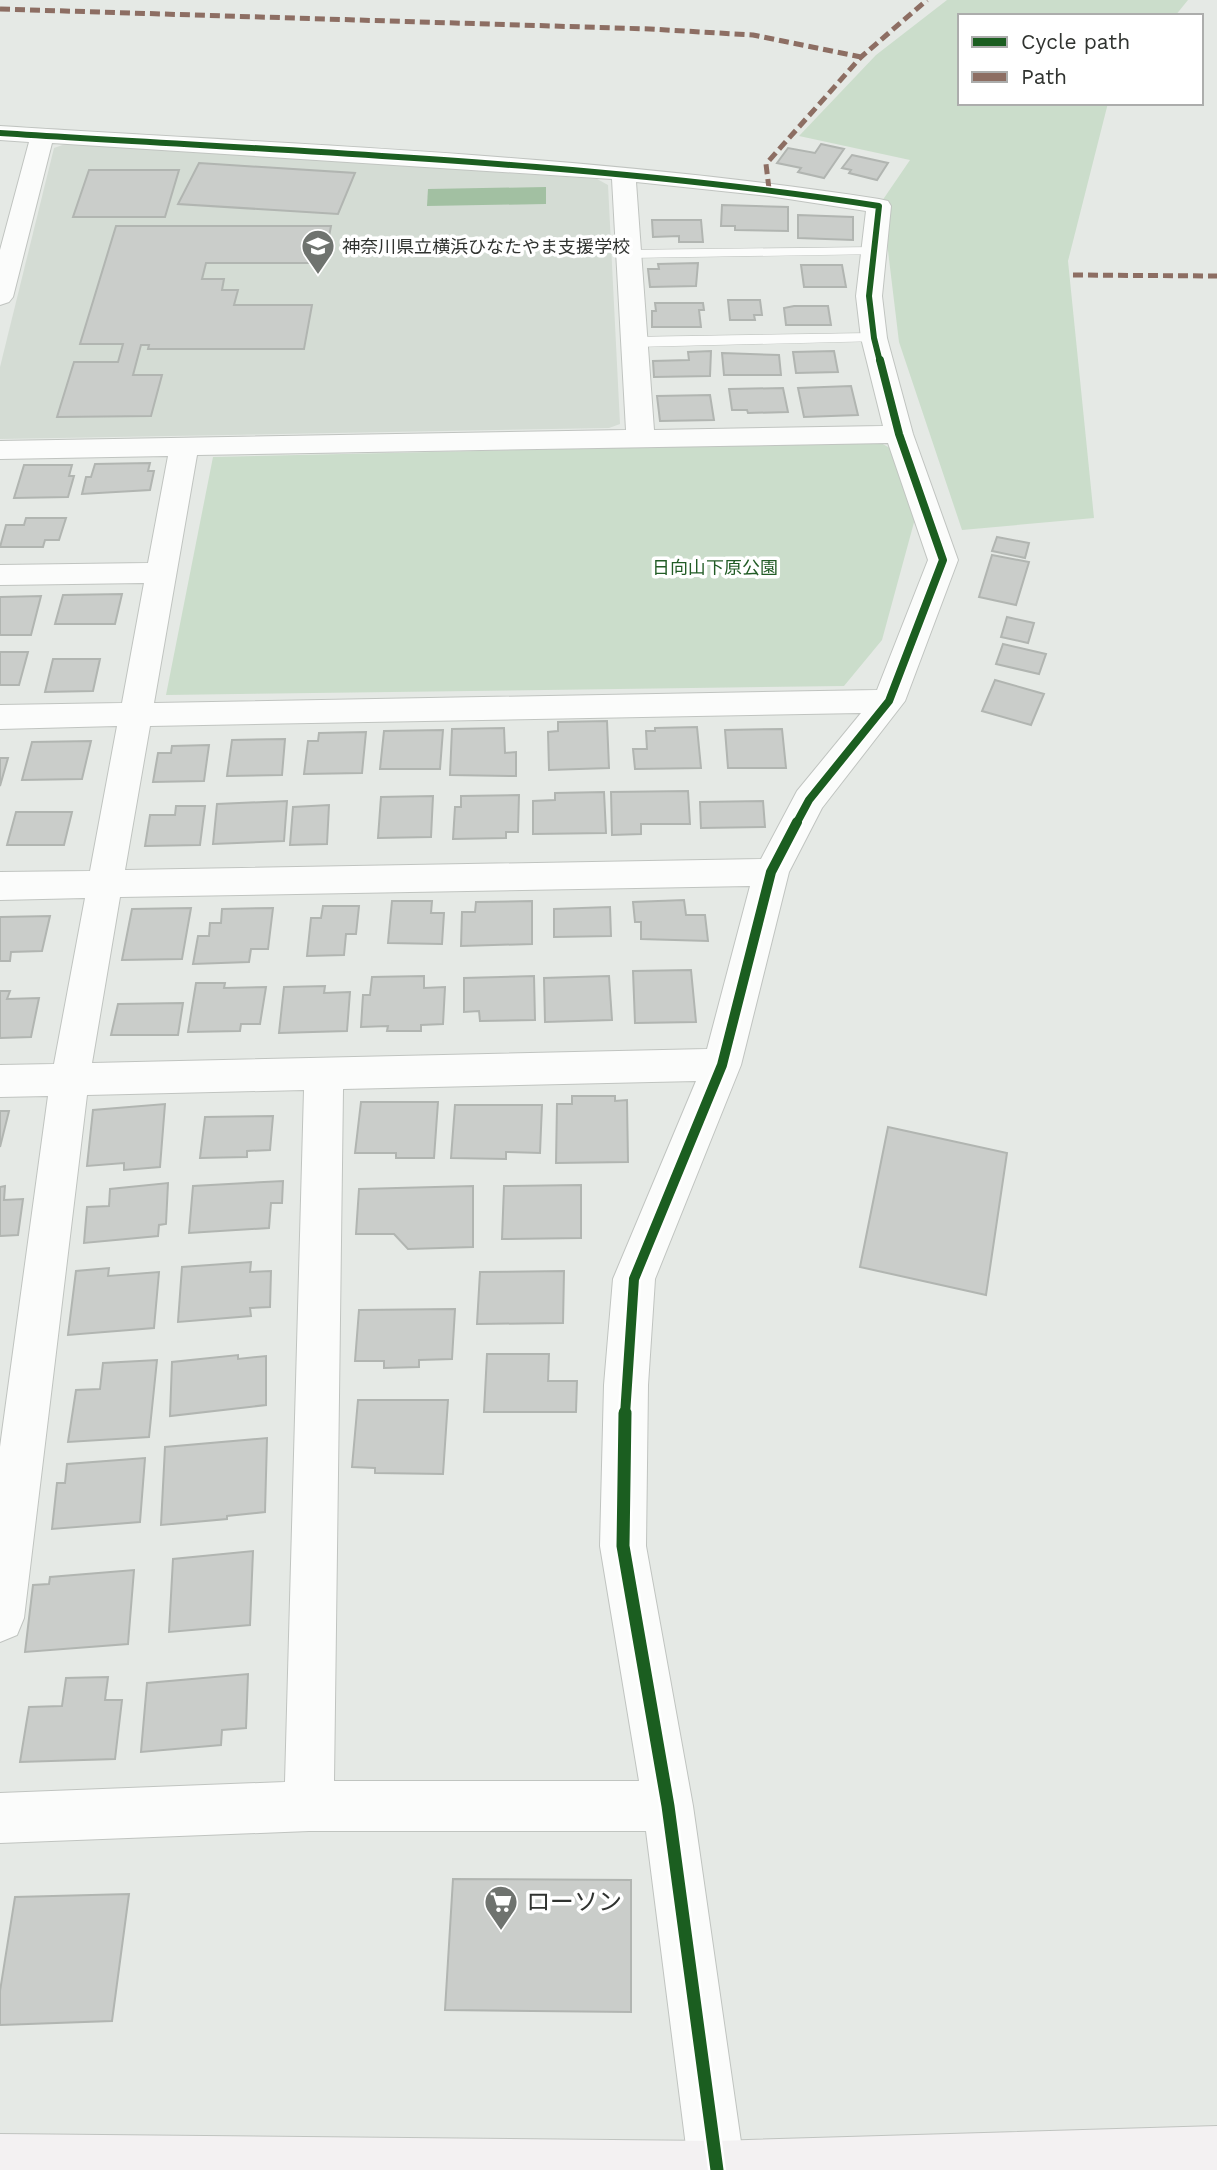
<svg xmlns="http://www.w3.org/2000/svg" width="1217" height="2170" viewBox="0 0 1217 2170" font-family="'Work Sans','Noto Sans JP',sans-serif">
	<rect width="100%" height="100%" fill="#e5e9e5"/>
	<!-- built -->
	<path fill="#d4dcd4" d="M68,143L597,179L608,185L620,424L609,428L0,439V367L54,148Z"/>
	<!-- green -->
	<path fill="#cbddcb" d="M947,0H1188L1175,16H960V103H1108L1068,261L1094,518L962,530L899,342L882,201L910,160L799,136L876,55Z
		M879,442L910,459L919,504L882,640L844,686L166,695L213,457Z"/>
	<!-- water -->
	<path fill="#a2c0a2" d="M546,187V204L427,206L428,189Z"/>
	<!-- building -->
	<path fill="#cacdca" stroke="#b1b5b1" stroke-width="2" d="M821,144L844,149L824,178L798,172L801,168L777,163L788,148L815,153Z
		M852,155L888,163L877,180L849,173L851,170L842,168Z
		M199,163L355,173L338,214L178,204Z
		M89,170H179L165,217H73Z
		M722,205L788,207V231L735,230V226H721Z
		M798,215L853,217V240L798,238Z
		M652,220H701L703,242H679V236L653,237Z
		M116,226H331L324,263H206L202,279H224L222,290H238L234,305H312L304,349H148L149,345H141L133,375H162L151,416L57,417L74,362H118L123,344H80Z
		M698,263L696,286L650,287L648,269H659L658,264Z
		M801,265H842L846,287H804Z
		M728,300H760L762,315H754L755,320H730Z
		M655,303H703L704,310H699L701,327H652V311H656Z
		M794,306H828L831,325H786L784,308Z
		M711,351L710,376L654,377L653,361L689,360L688,352Z
		M834,351L838,372L796,373L793,352Z
		M722,353L779,355L781,375H724Z
		M851,386L858,415L804,417L798,388Z
		M783,388L788,412L748,413L747,410H732L729,389Z
		M710,395L714,420L660,421L657,396Z
		M150,463L148,471H154L150,490L82,494L86,477H91L95,464Z
		M24,465H72L69,476H74L68,497L14,498Z
		M26,518H66L59,540H45L43,547H0L6,525H24Z
		M997,537L1029,543L1025,558L992,551Z
		M992,555L1029,562L1016,605L979,597Z
		M122,594L115,624H55L63,595Z
		M41,596L31,635H0V597Z
		M1007,617L1034,623L1028,643L1001,637Z
		M1003,644L1046,654L1039,674L996,664Z
		M0,652H28L19,685H0Z
		M53,659H100L93,691L45,692Z
		M995,680L1044,694L1031,725L982,711Z
		M607,721L609,768L549,770L548,732L558,731V722Z
		M697,727L701,768L635,769L633,749H647L646,731H655V728Z
		M504,728L505,753L516,752V776L450,775L452,729Z
		M782,729L786,768H728L725,730Z
		M443,730L440,769H380L384,731Z
		M366,732L362,773L304,774L308,741H318L319,733Z
		M285,739L282,775L227,776L232,740Z
		M91,741L82,779L22,780L32,742Z
		M209,745L204,781L153,782L158,753H171L172,746Z
		M0,758H8L0,786Z
		M688,791L690,824H641V834L612,835L611,792Z
		M604,792L606,833L533,834V801L555,800V793Z
		M519,795L518,832H506V838L453,839L455,807H461V796Z
		M433,796L431,837L378,838L381,797Z
		M287,801L284,841L213,844L217,804Z
		M763,801L765,827L701,828L700,802Z
		M329,805L327,844L290,845L293,807Z
		M176,806H205L200,845L145,846L150,815H175Z
		M16,812H72L64,845H7Z
		M684,900L686,915H705L708,941L641,939V922H635L633,902Z
		M392,901H432L431,913H444L442,944L388,943Z
		M532,901V944L461,946L462,912H475L476,902Z
		M323,906H359L356,934H346L344,955L307,956L311,918H321Z
		M610,907L611,936L554,937V909Z
		M191,908L182,959L122,960L132,909Z
		M273,908L268,949H251L249,962L193,964L198,936H209L210,923H221L222,909Z
		M50,916L42,951L11,952L10,961H0V917Z
		M691,970L696,1022L635,1023L633,971Z
		M424,976V988L445,987L443,1024L421,1025V1031H387L388,1026L361,1027L363,995H370L372,977Z
		M534,976L535,1020L480,1021L479,1011L464,1012V978Z
		M609,976L612,1020L545,1022L544,978Z
		M196,983H225L224,988L266,987L260,1024H241L240,1031L188,1032Z
		M325,986L324,993L350,992L347,1031L279,1033L284,987Z
		M0,991H10L7,999L39,998L31,1037L0,1038Z
		M183,1003L178,1035H111L118,1004Z
		M572,1096H615V1101L627,1100L628,1162L556,1163L557,1104H572Z
		M361,1102H438L434,1158H396V1153H355Z
		M165,1104L160,1167L124,1170V1163L87,1166L93,1110Z
		M455,1105H542L540,1153L506,1152V1159L451,1158Z
		M0,1111H9L0,1147Z
		M273,1116L270,1150L247,1151V1157L200,1158L205,1117Z
		M888,1127L1007,1153L986,1295L860,1267Z
		M283,1181L282,1203H271L269,1228L189,1233L193,1186Z
		M168,1183L166,1224L159,1225L158,1236L84,1243L87,1207L109,1206L110,1189Z
		M581,1185V1238L502,1239L504,1186Z
		M5,1186L4,1200L23,1199L18,1235L0,1236V1187Z
		M473,1186V1247L408,1249L394,1234H356L359,1189Z
		M251,1262L250,1272L271,1271L270,1307L250,1308L251,1316L178,1322L182,1267Z
		M109,1268L108,1276L159,1272L154,1328L68,1335L76,1271Z
		M564,1271L563,1323L477,1324L480,1272Z
		M455,1309L452,1359L419,1360V1367L384,1368V1361H355L359,1310Z
		M487,1354H549L548,1381H577L576,1412H484Z
		M238,1355V1359L266,1356V1405L170,1416L172,1362Z
		M157,1360L149,1437L68,1442L76,1390L100,1389L103,1363Z
		M358,1400H448L443,1474L375,1473V1468L352,1467Z
		M267,1438L265,1512L227,1516V1519L161,1525L165,1447Z
		M145,1458L140,1522L52,1529L57,1483H65L67,1464Z
		M253,1551L250,1625L169,1632L173,1559Z
		M134,1570L128,1644L25,1652L33,1585L49,1584L50,1577Z
		M248,1674L246,1728L222,1730L221,1745L141,1752L147,1683Z
		M108,1677L105,1700H122L115,1759L20,1762L29,1707L62,1706L66,1678Z
		M453,1879L631,1880V2012L445,2010Z
		M129,1894L112,2021L0,2025V1991L15,1897Z"/>
	<g fill="none" stroke-linecap="round" stroke-linejoin="round">
		<defs>
			<path id="lane" d="M875,247L880,248L882,251L880,254L629,258L622,254L629,250Z
				M874,333L882,338L880,341L634,347L626,342L634,337Z"/>
			<path id="street" d="M0,126C292,145 588,154 879,199L888,201L891,206L882,296L887,338L913,434L958,560L905,701L822,808L789,872L741,1065L655,1279L648,1385L646,1546L693,1806L745,2170H689L646,1831H309L0,1843V1793L285,1782L304,1090L87,1095L24,1618L17,1635L0,1642V1447L48,1096L0,1097V1065L54,1064L85,898L0,900V872L90,871L117,726L0,729V705L122,703L144,583L0,585V565L148,563L168,456L0,459V441L626,430L612,179L52,143L13,297L9,302L0,305V250L29,142L0,140ZM636,182L769,196L866,211L856,296L861,338L883,426L654,430ZM888,443L928,560L877,690L154,703L197,455ZM861,713L797,791L761,859L125,870L150,726ZM750,886L707,1049L92,1063L120,897ZM696,1081L613,1279L604,1385L600,1546L639,1781H334L343,1089Z"/>
			<path id="secondary" d="M1217,2126V2170H0V2134L716,2141Z"/>
		</defs>
		<!-- lane casing -->
		<use href="#lane" stroke="#c0c4c0" stroke-width="1"/>
		<!-- street casing -->
		<use href="#street" stroke="#c0c4c0" stroke-width="2"/>
		<!-- secondary casing -->
		<use href="#secondary" stroke="#c0c4c0" stroke-width="2"/>
		<!-- lane -->
		<use href="#lane" fill="#fbfcfb" fill-rule="evenodd"/>
		<!-- street -->
		<use href="#street" fill="#fbfcfb" fill-rule="evenodd"/>
		<!-- secondary -->
		<use href="#secondary" fill="#f3f1f2" fill-rule="evenodd"/>
		<!-- quiet -->
		<path stroke="#8d6e63" stroke-width="5" stroke-dasharray="10 5" stroke-linecap="butt" d="M0,9L650,29L753,35L861,57
			M769,189L766,164L861,57L927,0
			M1073,275L1217,276"/>
		<defs>
			<path id="cycleway-far3" d="M0,133C293,152 588,161 879,206L869,296L874,338L880,362"/>
			<path id="cycleway-far2" d="M796,824L809,800L889,701L943,560L899,434L880,360"/>
			<path id="cycleway-far1" d="M625,1415L634,1279L722,1065L771,872L797,822"/>
			<path id="cycleway" d="M625,1413L623,1546L668,1806L717,2170"/>
		</defs>
		<!-- cycleway-far3 casing -->
		<use href="#cycleway-far3" stroke="#fff" stroke-width="9"/>
		<!-- cycleway-far2 casing -->
		<use href="#cycleway-far2" stroke="#fff" stroke-width="11"/>
		<!-- cycleway-far1 casing -->
		<use href="#cycleway-far1" stroke="#fff" stroke-width="15"/>
		<!-- cycleway casing -->
		<use href="#cycleway" stroke="#fff" stroke-width="18"/>
		<!-- cycleway-far3 -->
		<use href="#cycleway-far3" stroke="#1b5e20" stroke-width="6"/>
		<!-- cycleway-far2 -->
		<use href="#cycleway-far2" stroke="#1b5e20" stroke-width="8"/>
		<!-- cycleway-far1 -->
		<use href="#cycleway-far1" stroke="#1b5e20" stroke-width="10"/>
		<!-- cycleway -->
		<use href="#cycleway" stroke="#1b5e20" stroke-width="13"/>
	</g>
	<!-- icons -->
	<defs>
		<symbol id="school-pin" viewBox="-11 -11 22 30"><path d="M0 17L-7.5 6A9.5 9.5 0 1 1 7.5 6Z" fill="#6f736f" stroke="#fff"/><path d="M0-5L7-2L0 1L-7-2ZM-4 1L0 2.5L4 1V4Q0 6-4 4Z" fill="#fff"/></symbol>
		<symbol id="supermarket-pin" viewBox="-11 -11 22 30"><path d="M0 17L-7.5 6A9.5 9.5 0 1 1 7.5 6Z" fill="#6f736f" stroke="#fff"/><path d="M-6-5.5h2.5l.6 2H6L4.5 2H-2.5L-4.4-4H-6ZM-1.5 3.2a1.3 1.3 0 1 0 .1 0ZM3 3.2a1.3 1.3 0 1 0 .1 0Z" fill="#fff"/></symbol>
	</defs>
	<g fill-rule="evenodd">
		<use href="#school-pin" x="299" y="227" width="38" height="52"/>
		<use href="#supermarket-pin" x="482" y="1883" width="38" height="52"/>
	</g>
	<g text-anchor="middle" dominant-baseline="central" stroke-width="7" stroke-linejoin="round" paint-order="stroke">
		<!-- far-poi labels -->
		<g font-size="18" fill="#303330" stroke="#fff" text-anchor="start">
			<text x="342" y="246">神奈川県立横浜ひなたやま支援学校</text>
		</g>
		<!-- far-park labels -->
		<g font-size="18" fill="#225c26" stroke="#fff">
			<text x="715" y="567">日向山下原公園</text>
		</g>
		<!-- near-poi labels -->
		<g font-size="24" fill="#303330" stroke="#fff" text-anchor="start">
			<text x="526" y="1902">ローソン</text>
		</g>
	</g>
	<!-- legend -->
	<rect x="958" y="14" width="245" height="91" fill="#ffffff" stroke="#acadac" stroke-width="2"/>
	<rect x="972" y="37" width="35" height="10" fill="#1b5e20" stroke="#acadac" stroke-width="2"/>
	<text x="1021" y="49" font-size="21" fill="#303330">Cycle path</text>
	<rect x="972" y="72" width="35" height="10" fill="#8d6e63" stroke="#acadac" stroke-width="2"/>
	<text x="1021" y="84" font-size="21" fill="#303330">Path</text>
</svg>
